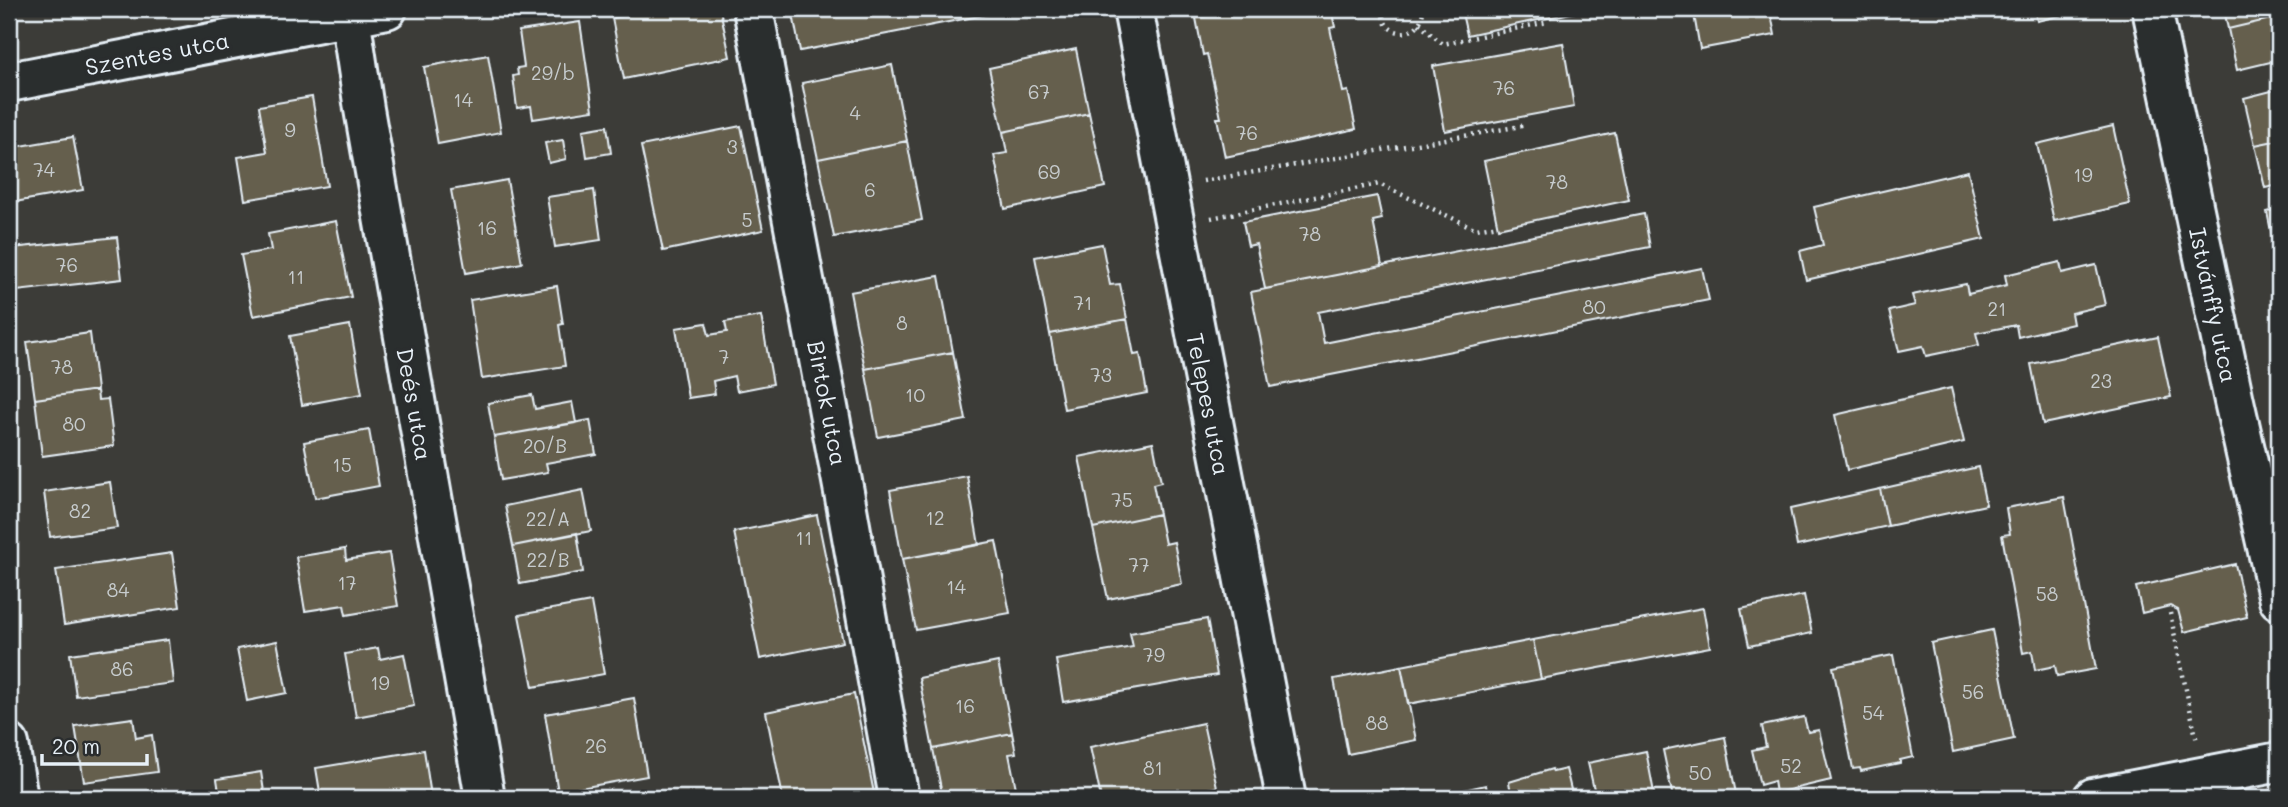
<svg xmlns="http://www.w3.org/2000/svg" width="2288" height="807" viewBox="0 0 2288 807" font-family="Mali,sans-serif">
	<rect width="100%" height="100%" fill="#3c3c38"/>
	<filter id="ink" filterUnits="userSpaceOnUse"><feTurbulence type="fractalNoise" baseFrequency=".0143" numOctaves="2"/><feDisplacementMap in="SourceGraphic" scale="14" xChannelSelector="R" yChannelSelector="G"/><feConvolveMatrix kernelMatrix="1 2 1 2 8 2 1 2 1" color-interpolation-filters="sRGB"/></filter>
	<g filter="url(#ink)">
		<!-- building -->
		<path fill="#655e4e" stroke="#e8f1f8" stroke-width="2" d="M659,9H720L730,57L624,79L612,18Z
			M792,9H1015L800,51Z
			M1242,9H1331L1335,27L1330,28L1343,92L1348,91L1356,129L1225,157L1217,118H1221L1207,54L1203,55L1196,18Z
			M1461,9H1590L1467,35Z
			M1693,9H1770L1775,35L1700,49Z
			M2034,9H2089L2037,21Z
			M2224,9H2279V17L2228,29Z
			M2279,17V60L2237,70L2228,29Z
			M580,22L593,110L533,119L531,106L517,108L513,76L518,75L517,68L524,67L519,31Z
			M1563,43L1574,107L1445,131L1433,66Z
			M1076,49L1089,113L1003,132L989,68Z
			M488,55L501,132L438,144L424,67Z
			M892,65L907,141L818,159L802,83Z
			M2279,89V140L2255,145L2244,98Z
			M312,97L327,186L245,200L238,157L267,152L259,106Z
			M1089,113L1105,187L1005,209L994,155L1007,153L1003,132Z
			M607,126L611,153L587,157L583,130Z
			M741,126L763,230L663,251L641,146Z
			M2113,126L2130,204L2054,221L2037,144Z
			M1615,133L1629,200L1498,228L1484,161Z
			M73,137L83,190L9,203V148Z
			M563,140L566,159L549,163L545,143Z
			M2279,140V185L2265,188L2255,145Z
			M907,141L922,220L834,237L818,159Z
			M1968,171L1984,239L1806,280L1800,251L1823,245L1814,207Z
			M507,180L522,263L466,273L451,190Z
			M594,190L601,240L555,247L547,197Z
			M1377,196L1382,219L1373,221L1382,266L1265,289L1256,244L1248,246L1243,222Z
			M2279,209V254L2276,255L2267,212Z
			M1644,214L1650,247L1318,312L1324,343L1702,268L1709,300L1270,387L1251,292Z
			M336,221L351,297L253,316L241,255L271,250L268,234Z
			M117,237L122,279L17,291L12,248Z
			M1102,244L1110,285L1120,284L1127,319L1050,334L1035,257Z
			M2060,262L2062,273L2096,265L2105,305L2071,313L2073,324L2018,337L2016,325L1976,333L1979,345L1926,356L1923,346L1899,351L1889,311L1915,305L1912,295L1966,284L1968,294L2007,285L2005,275Z
			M939,276L953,352L865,369L850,292Z
			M557,286L563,324L559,325L565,366L482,379L470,300Z
			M761,316L773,384L737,391L734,376L713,381L715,394L688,398L676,328L706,323L709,335L727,332L725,322Z
			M1127,319L1134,355L1140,354L1147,393L1064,409L1050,334Z
			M350,325L362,394L302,405L290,336Z
			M90,333L97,390L35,399L27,342Z
			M2158,337L2171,397L2043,424L2031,364Z
			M953,352L966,420L878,437L865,369Z
			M1951,388L1964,442L1847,470L1835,415Z
			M97,390L98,400L108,399L114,446L42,456L35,399Z
			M532,395L535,409L572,402L576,423L494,437L488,403Z
			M590,420L596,454L546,463L548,472L501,480L494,437Z
			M369,430L379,486L315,498L304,442Z
			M1153,442L1161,482L1153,484L1159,514L1093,528L1079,457Z
			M1978,467L1986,505L1888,526L1880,489Z
			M967,476L979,545L902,559L890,490Z
			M110,482L117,528L50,537L44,492Z
			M1880,489L1888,526L1797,546L1790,509Z
			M583,490L591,531L513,546L505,506Z
			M2064,497L2096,669L2057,676L2055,666L2035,670L2032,651L2023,653L2002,535L2010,534L2006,508Z
			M1159,514L1165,544L1174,542L1182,584L1108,599L1093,528Z
			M817,515L843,642L760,659L734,532Z
			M577,533L583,572L520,584L513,546Z
			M996,541L1010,613L916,630L902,559Z
			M345,549L346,560L389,553L398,606L346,615L344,605L305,611L296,557Z
			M172,553L180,607L64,625L56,570Z
			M2235,564L2247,617L2184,632L2178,610L2170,606L2142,613L2136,587Z
			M1804,595L1812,633L1749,646L1741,609Z
			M591,602L604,674L533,687L519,615Z
			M1703,608L1710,647L1541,679L1533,640Z
			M1207,619L1217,675L1063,702L1056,660L1133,647L1130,633Z
			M1992,630L2014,739L1953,752L1931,643Z
			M168,640L173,683L76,696L70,654Z
			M1533,640L1541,679L1408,704L1401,666Z
			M277,641L287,693L247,701L237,649Z
			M378,648L380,659L404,654L414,706L356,717L345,654Z
			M1893,655L1913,757L1900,760V763L1861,771L1860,768L1853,769L1833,667Z
			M998,662L1012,733L933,749L919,678Z
			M1401,666L1416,740L1348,754L1334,679Z
			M854,694L875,798H783L766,712Z
			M634,698L647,776L558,792L545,714Z
			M1804,717L1808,732L1819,730L1831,780L1776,793L1774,781L1760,785L1752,750L1766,747L1762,726Z
			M133,718L136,738L152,735L157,772L84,782L75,726Z
			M1203,723L1217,787L1165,798H1101L1090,747Z
			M1012,733L1016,753L1009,754L1018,798H943L933,749Z
			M1725,737L1736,794L1715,798H1673L1663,750Z
			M424,750L431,796L415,798H321L316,768Z
			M1646,751L1655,798H1596L1588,763Z
			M1552,769L1553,772L1566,769L1573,798H1510L1508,793H1511L1509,782Z
			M261,772L265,798H220L217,779Z
			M1486,785L1488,798H1432L1431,797Z
			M1405,790L1407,798H1367Z"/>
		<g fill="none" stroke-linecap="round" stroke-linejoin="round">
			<defs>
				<path id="minor" d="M349,9L364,109L485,798
					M753,9L844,492L899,798
					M1133,9L1286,798
					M2152,9L2234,401L2279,600
					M9,82L387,9
					M2093,798L2279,762"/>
				<path id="major" d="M9,744L18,798"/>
			</defs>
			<!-- minor casing -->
			<use href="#minor" stroke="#e8f1f8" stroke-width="44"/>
			<!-- major casing -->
			<use href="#major" stroke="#e8f1f8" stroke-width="44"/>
			<!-- path -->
			<path stroke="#e8f1f8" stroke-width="4.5" stroke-dasharray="2 5" stroke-linecap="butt" d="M1383,9C1379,37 1422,43 1423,9
				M1171,15L1201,9
				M1419,24L1443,44L1547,22
				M1203,181L1527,125
				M1211,218L1379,184L1476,229L1498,225
				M2170,613L2197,742"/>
			<!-- minor -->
			<use href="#minor" stroke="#2a2d2e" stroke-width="38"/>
			<!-- major -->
			<use href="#major" stroke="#2a2d2e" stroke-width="38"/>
		</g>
	</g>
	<g text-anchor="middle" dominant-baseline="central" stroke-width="7" stroke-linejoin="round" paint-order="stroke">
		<!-- number labels -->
		<g font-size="19" fill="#c7ccce">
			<text x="553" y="72">29/b</text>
			<text x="1504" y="87">76</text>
			<text x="1039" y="91">67</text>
			<text x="463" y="99">14</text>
			<text x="855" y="112">4</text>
			<text x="290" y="129">9</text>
			<text x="1247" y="132">76</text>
			<text x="732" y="146">3</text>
			<text x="44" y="169">74</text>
			<text x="1049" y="171">69</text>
			<text x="2083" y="174">19</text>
			<text x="1557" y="181">78</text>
			<text x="870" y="189">6</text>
			<text x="747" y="219">5</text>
			<text x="487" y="227">16</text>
			<text x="1310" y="233">78</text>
			<text x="67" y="264">76</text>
			<text x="296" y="276">11</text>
			<text x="1083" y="302">71</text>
			<text x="1594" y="306">80</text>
			<text x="1997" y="308">21</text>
			<text x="902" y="322">8</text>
			<text x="724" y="356">7</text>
			<text x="62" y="366">78</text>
			<text x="1101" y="374">73</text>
			<text x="2101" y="380">23</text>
			<text x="915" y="394">10</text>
			<text x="74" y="423">80</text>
			<text x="545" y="445">20/B</text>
			<text x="342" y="464">15</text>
			<text x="1122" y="499">75</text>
			<text x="80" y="510">82</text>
			<text x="935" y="517">12</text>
			<text x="548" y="518">22/A</text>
			<text x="804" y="537">11</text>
			<text x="548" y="559">22/B</text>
			<text x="1139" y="564">77</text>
			<text x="347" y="582">17</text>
			<text x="956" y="586">14</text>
			<text x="118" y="589">84</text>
			<text x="2047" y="593">58</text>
			<text x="1154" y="654">79</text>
			<text x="122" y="668">86</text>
			<text x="380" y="682">19</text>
			<text x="1973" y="691">56</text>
			<text x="965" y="705">16</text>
			<text x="1873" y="712">54</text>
			<text x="1377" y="722">88</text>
			<text x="596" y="745">26</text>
			<text x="1791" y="765">52</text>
			<text x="1153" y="767">81</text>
			<text x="1700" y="772">50</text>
		</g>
		<!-- street labels -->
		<g font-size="23" fill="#e8f1f8" stroke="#2a2d2e">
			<text transform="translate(157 53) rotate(-11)">Szentes utca</text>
			<text transform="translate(2214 305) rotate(78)">Istvánffy utca</text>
			<text transform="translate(828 403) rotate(79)">Birtok utca</text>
			<text transform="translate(415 404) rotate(80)">Deés utca</text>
			<text transform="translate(1209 404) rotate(79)">Telepes utca</text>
		</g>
	</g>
	<!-- margin -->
	<rect width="2288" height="807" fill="none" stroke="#2a2d2e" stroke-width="35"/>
	<rect x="18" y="18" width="2253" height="772" fill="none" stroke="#e8f1f8" stroke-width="2.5" filter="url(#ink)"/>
	<!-- scale -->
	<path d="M42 754v10h105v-10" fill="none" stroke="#e8f1f8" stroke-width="3.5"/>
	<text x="52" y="754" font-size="21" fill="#e8f1f8" stroke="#2a2d2e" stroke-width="5" paint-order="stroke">20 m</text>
</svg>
